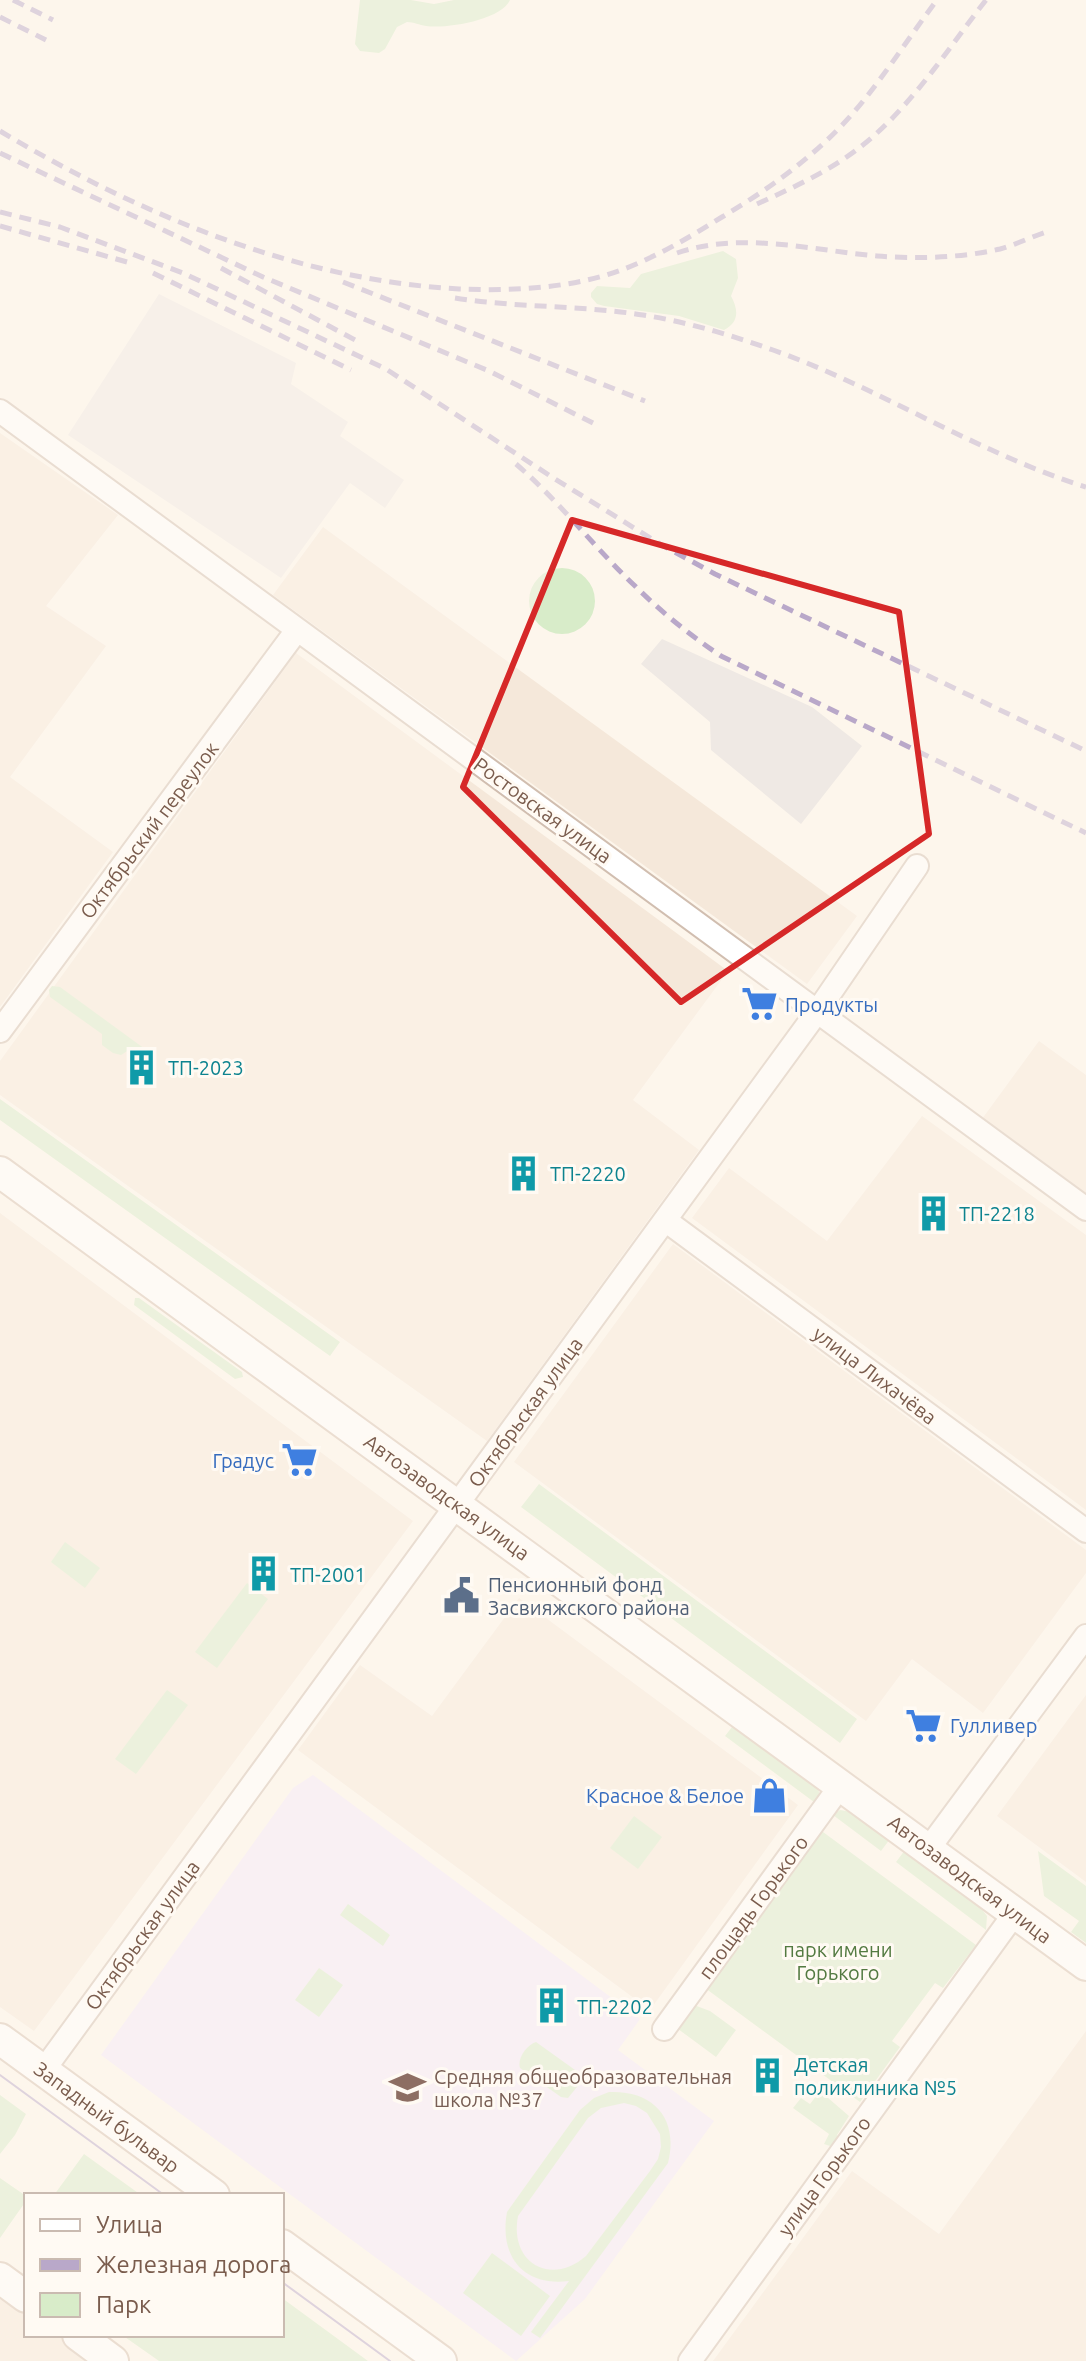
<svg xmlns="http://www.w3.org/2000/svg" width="1086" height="2361" viewBox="0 0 1086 2361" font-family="Ubuntu,sans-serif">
	<rect width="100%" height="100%" fill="#fdf6ec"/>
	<!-- residential -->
	<path fill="#f5e8da" d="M0,433L118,515L46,606L106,646L10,777L113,852L0,1007Z
		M323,527L857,916L807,984L273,595Z
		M296,653L728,971L633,1100L699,1150L487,1441L0,1095V1061Z
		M1039,1041L1086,1075V1194L982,1119Z
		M922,1116L1086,1235V1510L692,1218L729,1168L827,1241Z
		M0,1213L413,1521L34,2031L0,2007Z
		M673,1244L1086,1550V1573L983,1713L912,1659L866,1721L514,1462Z
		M519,1598L798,1805L650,2010L298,1750L360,1665L432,1716Z
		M1086,1695V1882L997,1816Z
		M1086,2031V2361H713L852,2171L939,2234Z
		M0,2293L26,2312V2335H57L93,2361H0Z"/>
	<!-- industrial -->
	<path fill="#efe9e4" d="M159,294L296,363L291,384L348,422L340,436L404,480L385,508L350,483L281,578L68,435Z
		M662,639L812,707L862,746L801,824L711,750L710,722L641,664Z"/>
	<!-- education -->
	<path fill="#f3e8fa" d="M313,1775L640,2019L618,2050L714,2121L585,2299L516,2361L101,2055L293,1788Z"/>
	<!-- green -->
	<path fill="#d8ecc9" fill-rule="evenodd" d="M360,0H411L434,4L454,0H510C501,20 447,29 426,26C419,25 414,22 407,22L397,27L385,49L379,53L360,51L355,44Z
		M723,251L736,259L738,278L731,296C738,309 740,322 724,330L679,316L604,306L597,304L591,297V293L597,286L630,288L641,274Z
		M529 601a33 33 0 1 1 66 0a33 33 0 1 1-66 0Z
		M52,986L60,987L145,1049L141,1054L132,1048L121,1055L113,1053L102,1045V1034L50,997L49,990Z
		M0,1099L340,1342L330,1356L0,1120Z
		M135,1298H139L242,1372L243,1377L235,1379L134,1305Z
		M539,1484L857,1719L840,1743L521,1507Z
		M65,1542L100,1568L85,1588L51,1562Z
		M247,1583L268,1599L217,1668L195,1652Z
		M167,1690L188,1705L136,1774L115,1759Z
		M736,1726L817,1787L821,1797L818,1805L725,1736L732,1727Z
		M840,1810L852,1812L890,1839L881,1851L833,1815Z
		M634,1816L662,1837L638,1869L610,1848Z
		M819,1829L976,1945L943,1988L935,1983L892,2041L900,2047L860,2102L705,1988Z
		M905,1850L977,1903L987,1916L986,1930L896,1862Z
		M1038,1851L1086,1886V1943L1071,1932L1079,1921L1044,1896Z
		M348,1904L390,1935L383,1946L340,1915Z
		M319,1968L343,1985L319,2017L295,2000Z
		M694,2005L710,2011L736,2030L716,2057L674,2026Z
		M536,2042L582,2075L581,2082L568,2098L561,2097L520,2068C517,2058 527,2045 536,2042Z
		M820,2091L849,2116L837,2135L840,2140L830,2146L824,2144L829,2134L793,2108L801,2098L810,2104Z
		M609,2092C654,2090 679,2119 668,2163L540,2338L531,2332L569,2281C523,2287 499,2256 507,2212L580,2110L594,2098ZM624,2103L636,2106L647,2113L660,2134L661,2147L658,2159L650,2171L586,2256C550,2287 509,2262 518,2216L588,2118L601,2108Z
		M0,2095L26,2114L15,2135L0,2154Z
		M84,2154L141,2195H54Z
		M0,2178L26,2196V2201L0,2238Z
		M492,2253L550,2296L521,2336L463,2293Z
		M282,2298L368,2361H159L122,2335H282Z"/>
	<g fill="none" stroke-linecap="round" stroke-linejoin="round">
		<defs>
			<path id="street" d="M0,411L1086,1209
				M0,1031L297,630
				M665,1220L1086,1531
				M929,1848L1086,1636
				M664,2029L841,1785
				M43,2071L817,1012L917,866
				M690,2361L1015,1913"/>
			<path id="secondary" d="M0,1172L1086,1965
				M0,2039L214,2195
				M282,2245L441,2361
				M0,2278L26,2297
				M78,2335L113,2361"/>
		</defs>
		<!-- street casing -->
		<use href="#street" stroke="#d1beb0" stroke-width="26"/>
		<!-- secondary casing -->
		<use href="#secondary" stroke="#d6c0b0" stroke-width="34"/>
		<!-- street -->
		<use href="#street" stroke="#fff" stroke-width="22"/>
		<!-- secondary -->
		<use href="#secondary" stroke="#fff" stroke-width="30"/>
		<!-- tram -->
		<path stroke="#b9a8c9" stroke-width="2" d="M0,2075L164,2195
			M282,2282L390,2361"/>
		<!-- rail -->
		<path stroke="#b9a8c9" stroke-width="5" stroke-dasharray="12 8" stroke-linecap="butt" d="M13,0L53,20
			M0,17L46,40
			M0,131C139,214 295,280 459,289C506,291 557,289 603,276C645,264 685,240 722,217C769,189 818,154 854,112C884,77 909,37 937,0
			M0,153L263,277L489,371L593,423
			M757,204C792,188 828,172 859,148C910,109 947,50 986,0
			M0,212L60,227L183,273L386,369L555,479L660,544L715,574L1086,751
			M0,226L127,262
			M677,253C742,231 810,250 877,256C916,259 961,258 1000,249C1015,245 1031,237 1046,232
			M221,268L357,341
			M153,273L351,370
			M343,282L645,401
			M455,298C517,308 581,305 643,315C687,322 731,335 773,350C880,388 977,453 1086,487
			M516,464C559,501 593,546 634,585C661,612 690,635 721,656L1086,833"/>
	</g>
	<!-- marked area -->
	<path d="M0 0H1086V2361H0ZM572,520L899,612L929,834L681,1002L463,787Z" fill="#fdf6ec" fill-opacity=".55" fill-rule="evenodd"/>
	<path fill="none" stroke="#d62828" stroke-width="6" stroke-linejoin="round" d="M572,520L899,612L929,834L681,1002L463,787Z"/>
	<!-- icons -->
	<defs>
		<symbol id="supermarket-bare" viewBox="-9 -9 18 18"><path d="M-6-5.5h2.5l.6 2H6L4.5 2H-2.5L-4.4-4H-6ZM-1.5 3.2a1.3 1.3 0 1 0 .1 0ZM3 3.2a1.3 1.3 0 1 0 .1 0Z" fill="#3f7fe0" stroke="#fffaf3" stroke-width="2.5" paint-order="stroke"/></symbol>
		<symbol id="building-bare" viewBox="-9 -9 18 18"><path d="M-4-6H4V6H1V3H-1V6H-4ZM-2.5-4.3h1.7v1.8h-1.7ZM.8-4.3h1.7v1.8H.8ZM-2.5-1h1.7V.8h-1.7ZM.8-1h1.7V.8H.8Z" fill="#0f9aa8" stroke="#fffaf3" stroke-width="2.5" paint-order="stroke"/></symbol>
		<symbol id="civic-bare" viewBox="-9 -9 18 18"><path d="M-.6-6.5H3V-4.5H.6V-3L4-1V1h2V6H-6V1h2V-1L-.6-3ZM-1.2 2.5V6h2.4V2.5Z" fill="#5c6f8a" stroke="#fffaf3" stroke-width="2.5" paint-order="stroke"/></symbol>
		<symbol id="shop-bare" viewBox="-9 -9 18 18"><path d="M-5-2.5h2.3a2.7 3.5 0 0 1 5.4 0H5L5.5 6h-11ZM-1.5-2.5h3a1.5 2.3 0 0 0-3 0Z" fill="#3f7fe0" stroke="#fffaf3" stroke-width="2.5" paint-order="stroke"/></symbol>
		<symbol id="school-bare" viewBox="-9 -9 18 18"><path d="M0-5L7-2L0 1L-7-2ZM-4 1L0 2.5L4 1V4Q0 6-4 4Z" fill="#8d6e63" stroke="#fffaf3" stroke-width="2.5" paint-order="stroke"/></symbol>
	</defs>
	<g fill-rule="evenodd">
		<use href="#supermarket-bare" x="734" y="978" width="51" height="51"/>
		<use href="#building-bare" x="116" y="1042" width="51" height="51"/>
		<use href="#building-bare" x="498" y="1148" width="51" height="51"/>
		<use href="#building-bare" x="908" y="1188" width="51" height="51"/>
		<use href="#supermarket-bare" x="274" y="1434" width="51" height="51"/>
		<use href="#building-bare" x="238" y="1548" width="51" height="51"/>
		<use href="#civic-bare" x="436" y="1570" width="51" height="51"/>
		<use href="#supermarket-bare" x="898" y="1700" width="51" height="51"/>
		<use href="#shop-bare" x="744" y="1770" width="51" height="51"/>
		<use href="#building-bare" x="526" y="1980" width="51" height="51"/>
		<use href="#building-bare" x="742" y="2050" width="51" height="51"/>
		<use href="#school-bare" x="382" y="2062" width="51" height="51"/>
	</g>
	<g text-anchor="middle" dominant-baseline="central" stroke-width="6" stroke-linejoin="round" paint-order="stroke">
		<!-- street labels -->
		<g font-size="20" fill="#7a5c4d" stroke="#fffaf3">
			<text transform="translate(543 810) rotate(36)">Ростовская улица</text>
			<text transform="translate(149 830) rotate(-53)">Октябрьский переулок</text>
			<text transform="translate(875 1375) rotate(37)">улица Лихачёва</text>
			<text transform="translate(525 1412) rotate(-54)">Октябрьская улица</text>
			<text transform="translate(447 1497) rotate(36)">Автозаводская улица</text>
			<text transform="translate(970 1879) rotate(37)">Автозаводская улица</text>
			<text transform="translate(753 1907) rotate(-54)">площадь Горького</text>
			<text transform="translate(142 1935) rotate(-54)">Октябрьская улица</text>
			<text transform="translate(107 2117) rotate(36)">Западный бульвар</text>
			<text transform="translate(824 2176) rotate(-54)">улица Горького</text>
		</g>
		<!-- shop labels -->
		<g font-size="20" fill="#366cbe" stroke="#fffaf3" text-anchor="start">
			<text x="785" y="1004">Продукты</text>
			<text x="274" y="1460" text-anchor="end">Градус</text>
			<text x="950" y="1725">Гулливер</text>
			<text x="744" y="1795" text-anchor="end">Красное &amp; Белое</text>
		</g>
		<!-- culture labels -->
		<g font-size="20" fill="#0d838f" stroke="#fffaf3" text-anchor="start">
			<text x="168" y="1067">ТП-2023</text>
			<text x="550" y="1173">ТП-2220</text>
			<text x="959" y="1213">ТП-2218</text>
			<text x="290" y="1574">ТП-2001</text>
			<text x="577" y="2006">ТП-2202</text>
			<text x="794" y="2064">Детская<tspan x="794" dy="23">поликлиника №5</tspan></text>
		</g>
		<!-- service labels -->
		<g font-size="20" fill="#4e5e75" stroke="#fffaf3" text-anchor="start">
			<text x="488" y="1584">Пенсионный фонд<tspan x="488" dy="23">Засвияжского района</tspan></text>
		</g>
		<!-- park labels -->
		<g font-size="20" fill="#537a41" stroke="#fffaf3">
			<text x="838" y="1949">парк имени<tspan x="838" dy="23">Горького</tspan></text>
		</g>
		<!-- education labels -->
		<g font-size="20" fill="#785e54" stroke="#fffaf3" text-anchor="start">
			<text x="434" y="2076">Средняя общеобразовательная<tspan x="434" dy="23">школа №37</tspan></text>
		</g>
	</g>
	<!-- legend -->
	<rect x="24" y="2193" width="260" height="144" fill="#fffaf3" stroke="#cabbb1" stroke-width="2"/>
	<rect x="40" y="2219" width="40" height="12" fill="#ffffff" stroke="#cabbb1" stroke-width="2"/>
	<text x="96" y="2233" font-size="24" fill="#7a5c4d">Улица</text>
	<rect x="40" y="2259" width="40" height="12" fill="#b9a8c9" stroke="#cabbb1" stroke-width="2"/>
	<text x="96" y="2273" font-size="24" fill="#7a5c4d">Железная дорога</text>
	<rect x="40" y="2293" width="40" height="24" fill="#d8ecc9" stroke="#cabbb1" stroke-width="2"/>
	<text x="96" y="2313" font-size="24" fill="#7a5c4d">Парк</text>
</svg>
